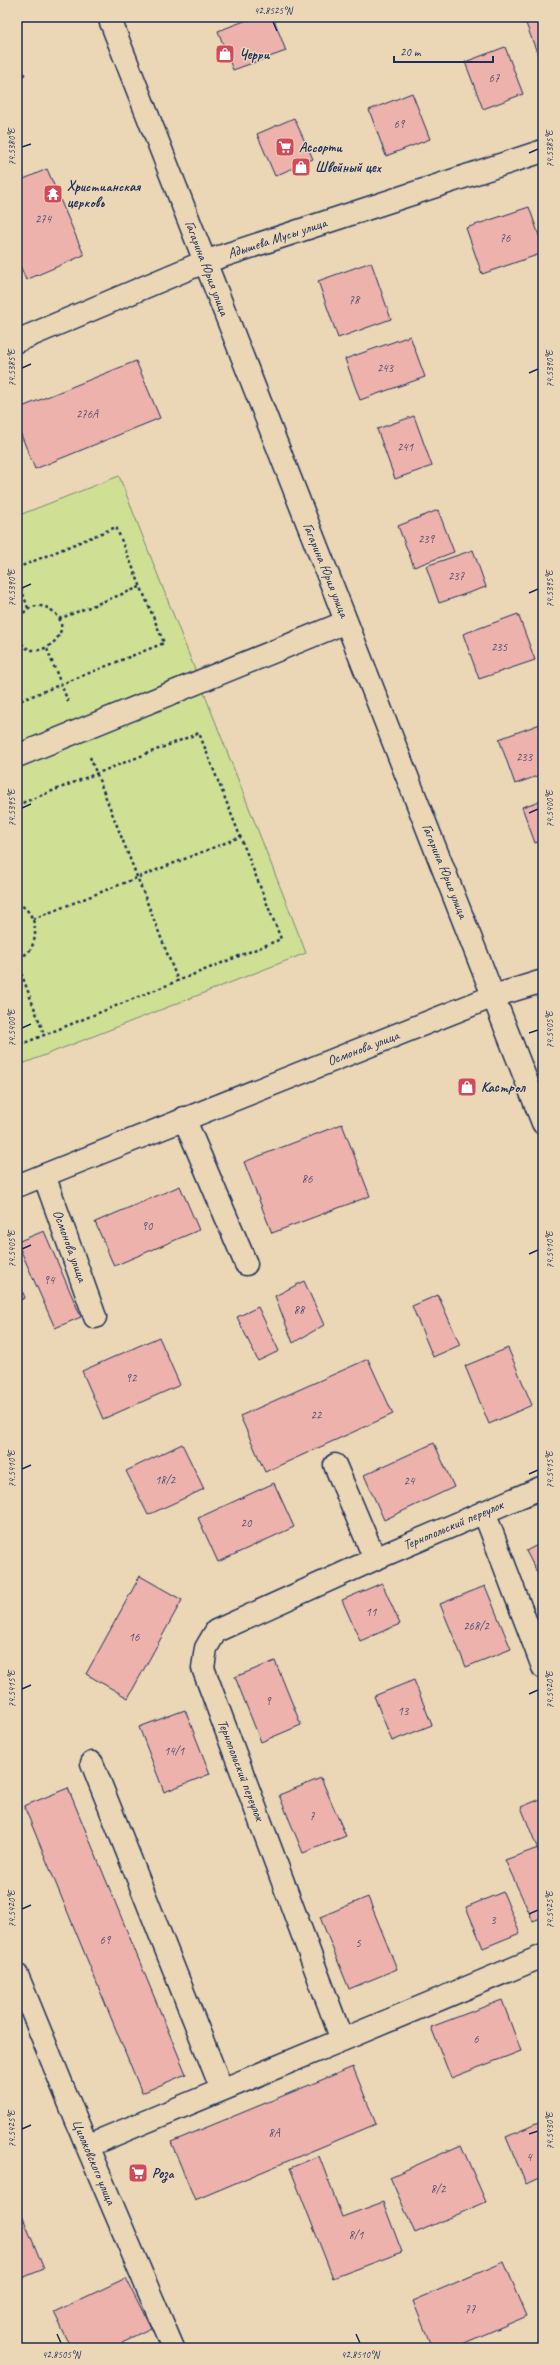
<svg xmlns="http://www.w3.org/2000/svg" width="560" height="2365" viewBox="0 0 560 2365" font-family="Caveat,sans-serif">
	<rect width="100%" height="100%" fill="#ebd7b5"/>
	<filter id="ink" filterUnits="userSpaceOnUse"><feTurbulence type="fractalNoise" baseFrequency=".025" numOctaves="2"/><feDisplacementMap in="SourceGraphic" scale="8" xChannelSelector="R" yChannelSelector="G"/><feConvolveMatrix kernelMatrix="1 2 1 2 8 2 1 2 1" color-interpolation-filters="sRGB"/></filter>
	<g filter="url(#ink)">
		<!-- green -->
		<path fill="#cfe094" stroke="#758879" d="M119,476L306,953L17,1066V516Z"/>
		<!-- building -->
		<path fill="#edb2ac" stroke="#1b2f5e" d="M255,17H273L286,51L233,70L218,31Z
			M537,17H543V68L525,21Z
			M505,47L523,94L483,109L465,62Z
			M17,58L25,75L17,78Z
			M412,93L430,139L386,156L369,110Z
			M294,118L313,159L275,176L257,134Z
			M47,169L84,255L26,280L17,258V182Z
			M529,207L543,247V253L482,274L466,228Z
			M371,262L391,319L338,338L318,281Z
			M410,336L425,377L360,400L345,359Z
			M136,361L160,418L35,469L17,425V409Z
			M414,416L432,466L395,479L377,429Z
			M438,510L454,552L414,567L398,526Z
			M473,550L486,587L439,603L426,566Z
			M518,614L535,660L479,679L463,634Z
			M543,723V774L515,784L499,739Z
			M543,800V840L535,843L522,807Z
			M342,1124L370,1196L272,1233L244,1162Z
			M180,1186L199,1230L114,1266L95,1222Z
			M44,1231L81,1317L55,1328L17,1242Z
			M17,1277L25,1298L17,1301Z
			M304,1281L324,1325L293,1343L275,1296Z
			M438,1295L460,1345L433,1357L412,1306Z
			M258,1307L279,1351L258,1361L237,1317Z
			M159,1337L180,1385L103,1419L82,1371Z
			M508,1348L532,1405L489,1424L465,1366Z
			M368,1359L393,1414L265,1472L240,1416Z
			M434,1443L454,1487L384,1520L364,1475Z
			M182,1444L204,1489L148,1515L126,1471Z
			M274,1483L294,1527L218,1562L198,1518Z
			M543,1542V1584L526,1551Z
			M140,1576L182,1600L128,1698L86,1674Z
			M382,1583L400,1624L360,1641L342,1600Z
			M485,1586L511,1649L466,1667L440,1604Z
			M275,1661L301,1725L261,1742L235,1677Z
			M414,1680L432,1725L392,1741L374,1696Z
			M185,1710L210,1774L164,1792L139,1727Z
			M321,1778L346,1836L303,1853L279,1795Z
			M68,1788L186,2074L142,2093L24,1806Z
			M543,1798V1862L521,1807Z
			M538,1848L543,1860V1917L533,1921L505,1860Z
			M503,1892L520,1933L483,1948L466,1907Z
			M368,1897L397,1969L349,1989L320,1917Z
			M502,2000L521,2051L451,2078L431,2027Z
			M353,2067L376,2124L195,2200L171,2142Z
			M543,2121V2176L526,2184L506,2137Z
			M461,2145L486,2202L415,2233L390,2177Z
			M319,2156L342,2217L383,2202L402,2252L333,2278L290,2168Z
			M17,2203L44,2269L17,2280Z
			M504,2262L527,2316L453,2348H432L413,2301Z
			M126,2278L151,2328L122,2342L125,2348H71L54,2312Z"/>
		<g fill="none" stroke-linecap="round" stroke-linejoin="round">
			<defs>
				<path id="minor" d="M17,341L204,262L543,151
					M17,756L346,622
					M184,1118L246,1264
					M44,1175L95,1317
					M17,1186L494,996L543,981
					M335,1465L375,1559
					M543,1487L375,1559L216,1631L206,1648L203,1668L342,2040L543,1956
					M484,1512L543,1667
					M92,1763L222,2090
					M17,1975L87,2146L173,2348
					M87,2146L342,2040"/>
				<path id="major" d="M109,17L543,1123"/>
			</defs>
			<!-- minor casing -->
			<use href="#minor" stroke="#1b2f5e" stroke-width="25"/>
			<!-- major casing -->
			<use href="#major" stroke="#1b2f5e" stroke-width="25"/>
			<!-- path -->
			<path stroke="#1b2f5e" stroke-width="2.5" stroke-dasharray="3 3" stroke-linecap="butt" d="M17,568L116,527L164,643L17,702
				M17,577L28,608
				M59,619L140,587
				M17,623C22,610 37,600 51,610C85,633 24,675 17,631
				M47,649L69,704
				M90,757L178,981
				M17,805L199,733L281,939L17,1046
				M17,903C35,911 40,934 30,950C27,954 21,957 17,960
				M33,919L240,837
				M17,962L44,1034"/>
			<!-- minor -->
			<use href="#minor" stroke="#ebd7b5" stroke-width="22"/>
			<!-- major -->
			<use href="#major" stroke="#ebd7b5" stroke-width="22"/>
		</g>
	</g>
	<!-- ticks -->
	<path fill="none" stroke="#1b2f5e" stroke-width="1.5" d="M273,22L277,31M22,147L31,144M529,153L538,149M22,368L31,364M529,373L538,369M22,588L31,584M529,593L538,589M22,808L31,804M529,813L538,809M22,1028L31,1024M529,1033L538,1030M22,1249L31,1245M529,1254L538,1250M22,1469L31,1465M529,1474L538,1470M22,1689L31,1685M529,1694L538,1690M22,1909L31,1905M529,1914L538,1910M22,2129L31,2125M529,2134L538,2131M57,2334L61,2343M356,2334L360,2343"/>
	<!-- icons -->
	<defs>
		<symbol id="shop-square" viewBox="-11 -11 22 22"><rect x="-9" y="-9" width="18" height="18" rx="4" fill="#d1495b" stroke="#ebd7b5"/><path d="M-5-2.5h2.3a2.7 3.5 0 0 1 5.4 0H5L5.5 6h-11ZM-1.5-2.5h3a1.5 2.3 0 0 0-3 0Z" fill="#fff"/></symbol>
		<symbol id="supermarket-square" viewBox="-11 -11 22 22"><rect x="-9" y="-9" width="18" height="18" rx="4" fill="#d1495b" stroke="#ebd7b5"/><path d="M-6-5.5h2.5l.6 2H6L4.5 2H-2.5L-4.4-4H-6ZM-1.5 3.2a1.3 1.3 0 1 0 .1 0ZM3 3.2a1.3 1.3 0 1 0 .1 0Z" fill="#fff"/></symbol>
		<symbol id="temple-square" viewBox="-11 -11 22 22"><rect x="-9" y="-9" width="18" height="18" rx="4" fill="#d1495b" stroke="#ebd7b5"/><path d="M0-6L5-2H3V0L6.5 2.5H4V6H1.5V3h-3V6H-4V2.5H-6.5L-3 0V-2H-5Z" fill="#fff"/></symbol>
	</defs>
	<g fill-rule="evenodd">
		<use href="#shop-square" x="214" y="43" width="22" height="22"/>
		<use href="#supermarket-square" x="274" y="136" width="22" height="22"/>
		<use href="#shop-square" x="290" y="156" width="22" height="22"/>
		<use href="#temple-square" x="42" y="183" width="22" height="22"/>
		<use href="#shop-square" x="456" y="1076" width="22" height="22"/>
		<use href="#supermarket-square" x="127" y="2162" width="22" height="22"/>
	</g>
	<g text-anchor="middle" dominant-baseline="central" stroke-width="3" stroke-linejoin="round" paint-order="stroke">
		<!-- number labels -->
		<g font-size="12" fill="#505072">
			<text x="494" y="78">67</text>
			<text x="399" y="124">69</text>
			<text x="43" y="219">274</text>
			<text x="505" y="238">76</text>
			<text x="354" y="300">78</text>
			<text x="385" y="368">243</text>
			<text x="87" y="414">276А</text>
			<text x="405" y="447">241</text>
			<text x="426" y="539">239</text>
			<text x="456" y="576">237</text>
			<text x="499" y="647">235</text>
			<text x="524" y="757">233</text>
			<text x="307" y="1179">86</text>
			<text x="147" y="1226">90</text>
			<text x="49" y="1280">94</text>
			<text x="299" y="1310">88</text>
			<text x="131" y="1378">92</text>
			<text x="316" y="1415">22</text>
			<text x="165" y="1480">18/2</text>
			<text x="409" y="1481">24</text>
			<text x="246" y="1523">20</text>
			<text x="371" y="1612">11</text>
			<text x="476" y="1626">268/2</text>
			<text x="134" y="1637">16</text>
			<text x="268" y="1701">9</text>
			<text x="403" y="1711">13</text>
			<text x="174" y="1751">14/1</text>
			<text x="312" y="1816">7</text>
			<text x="493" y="1920">3</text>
			<text x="105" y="1940">69</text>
			<text x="358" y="1943">5</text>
			<text x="476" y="2039">6</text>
			<text x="274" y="2133">8А</text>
			<text x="529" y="2157">4</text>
			<text x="438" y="2189">8/2</text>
			<text x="356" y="2235">8/1</text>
			<text x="470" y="2309">77</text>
		</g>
		<!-- poi labels -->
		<g font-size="14" font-weight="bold" fill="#1b2f5e" stroke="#ebd7b5" text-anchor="start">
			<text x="239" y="54">Черри</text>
			<text x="299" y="147">Ассорти</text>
			<text x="315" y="167">Швейный цех</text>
			<text x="67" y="186">Христианская<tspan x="67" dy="16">церковь</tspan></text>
			<text x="481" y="1087">Кастрол</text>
			<text x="152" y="2173">Роза</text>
		</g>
		<!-- street labels -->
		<g font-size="14" fill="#1b2f5e" stroke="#ebd7b5">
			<text transform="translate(277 238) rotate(-18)">Адышева Мусы улица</text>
			<text transform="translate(207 268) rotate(69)">Гагарина Юрия улица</text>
			<text transform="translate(326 570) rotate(68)">Гагарина Юрия улица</text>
			<text transform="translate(445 871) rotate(68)">Гагарина Юрия улица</text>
			<text transform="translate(363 1048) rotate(-21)">Осмонова улица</text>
			<text transform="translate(70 1246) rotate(70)">Осмонова улица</text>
			<text transform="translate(453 1525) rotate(-23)">Тернопольский переулок</text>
			<text transform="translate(241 1770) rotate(69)">Тернопольский переулок</text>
			<text transform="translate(94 2162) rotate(67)">Циолковского улица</text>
		</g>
	</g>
	<!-- margin -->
	<rect width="560" height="2365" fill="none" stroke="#ebd7b5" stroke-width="44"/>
	<!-- scale -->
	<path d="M394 56v6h99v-6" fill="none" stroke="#1b2f5e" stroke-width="2"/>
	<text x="400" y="56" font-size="12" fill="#1b2f5e" stroke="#ebd7b5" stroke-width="3" paint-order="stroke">20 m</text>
	<rect x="22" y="22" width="516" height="2321" fill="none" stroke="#1b2f5e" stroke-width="1.5"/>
	<g font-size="10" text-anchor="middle" fill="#1b2f5e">
		<text x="273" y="14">42.8525°N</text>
		<text transform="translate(11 147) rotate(-90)" y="4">74.5380°E</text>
		<text transform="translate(549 149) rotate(-90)" y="4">74.5385°E</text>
		<text transform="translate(11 368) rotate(-90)" y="4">74.5385°E</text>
		<text transform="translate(549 369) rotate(-90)" y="4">74.5390°E</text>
		<text transform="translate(11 588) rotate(-90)" y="4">74.5390°E</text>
		<text transform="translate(549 589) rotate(-90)" y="4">74.5395°E</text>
		<text transform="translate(11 808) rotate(-90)" y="4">74.5395°E</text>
		<text transform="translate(549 809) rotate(-90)" y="4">74.5400°E</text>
		<text transform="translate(11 1028) rotate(-90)" y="4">74.5400°E</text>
		<text transform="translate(549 1030) rotate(-90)" y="4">74.5405°E</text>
		<text transform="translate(11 1249) rotate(-90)" y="4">74.5405°E</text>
		<text transform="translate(549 1250) rotate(-90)" y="4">74.5410°E</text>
		<text transform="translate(11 1469) rotate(-90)" y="4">74.5410°E</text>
		<text transform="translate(549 1470) rotate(-90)" y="4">74.5415°E</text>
		<text transform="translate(11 1689) rotate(-90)" y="4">74.5415°E</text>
		<text transform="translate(549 1690) rotate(-90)" y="4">74.5420°E</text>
		<text transform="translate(11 1909) rotate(-90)" y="4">74.5420°E</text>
		<text transform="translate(549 1910) rotate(-90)" y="4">74.5425°E</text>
		<text transform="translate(11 2129) rotate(-90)" y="4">74.5425°E</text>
		<text transform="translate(549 2131) rotate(-90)" y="4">74.5430°E</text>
		<text x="61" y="2358">42.8505°N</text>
		<text x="360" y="2358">42.8510°N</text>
	</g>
</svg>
